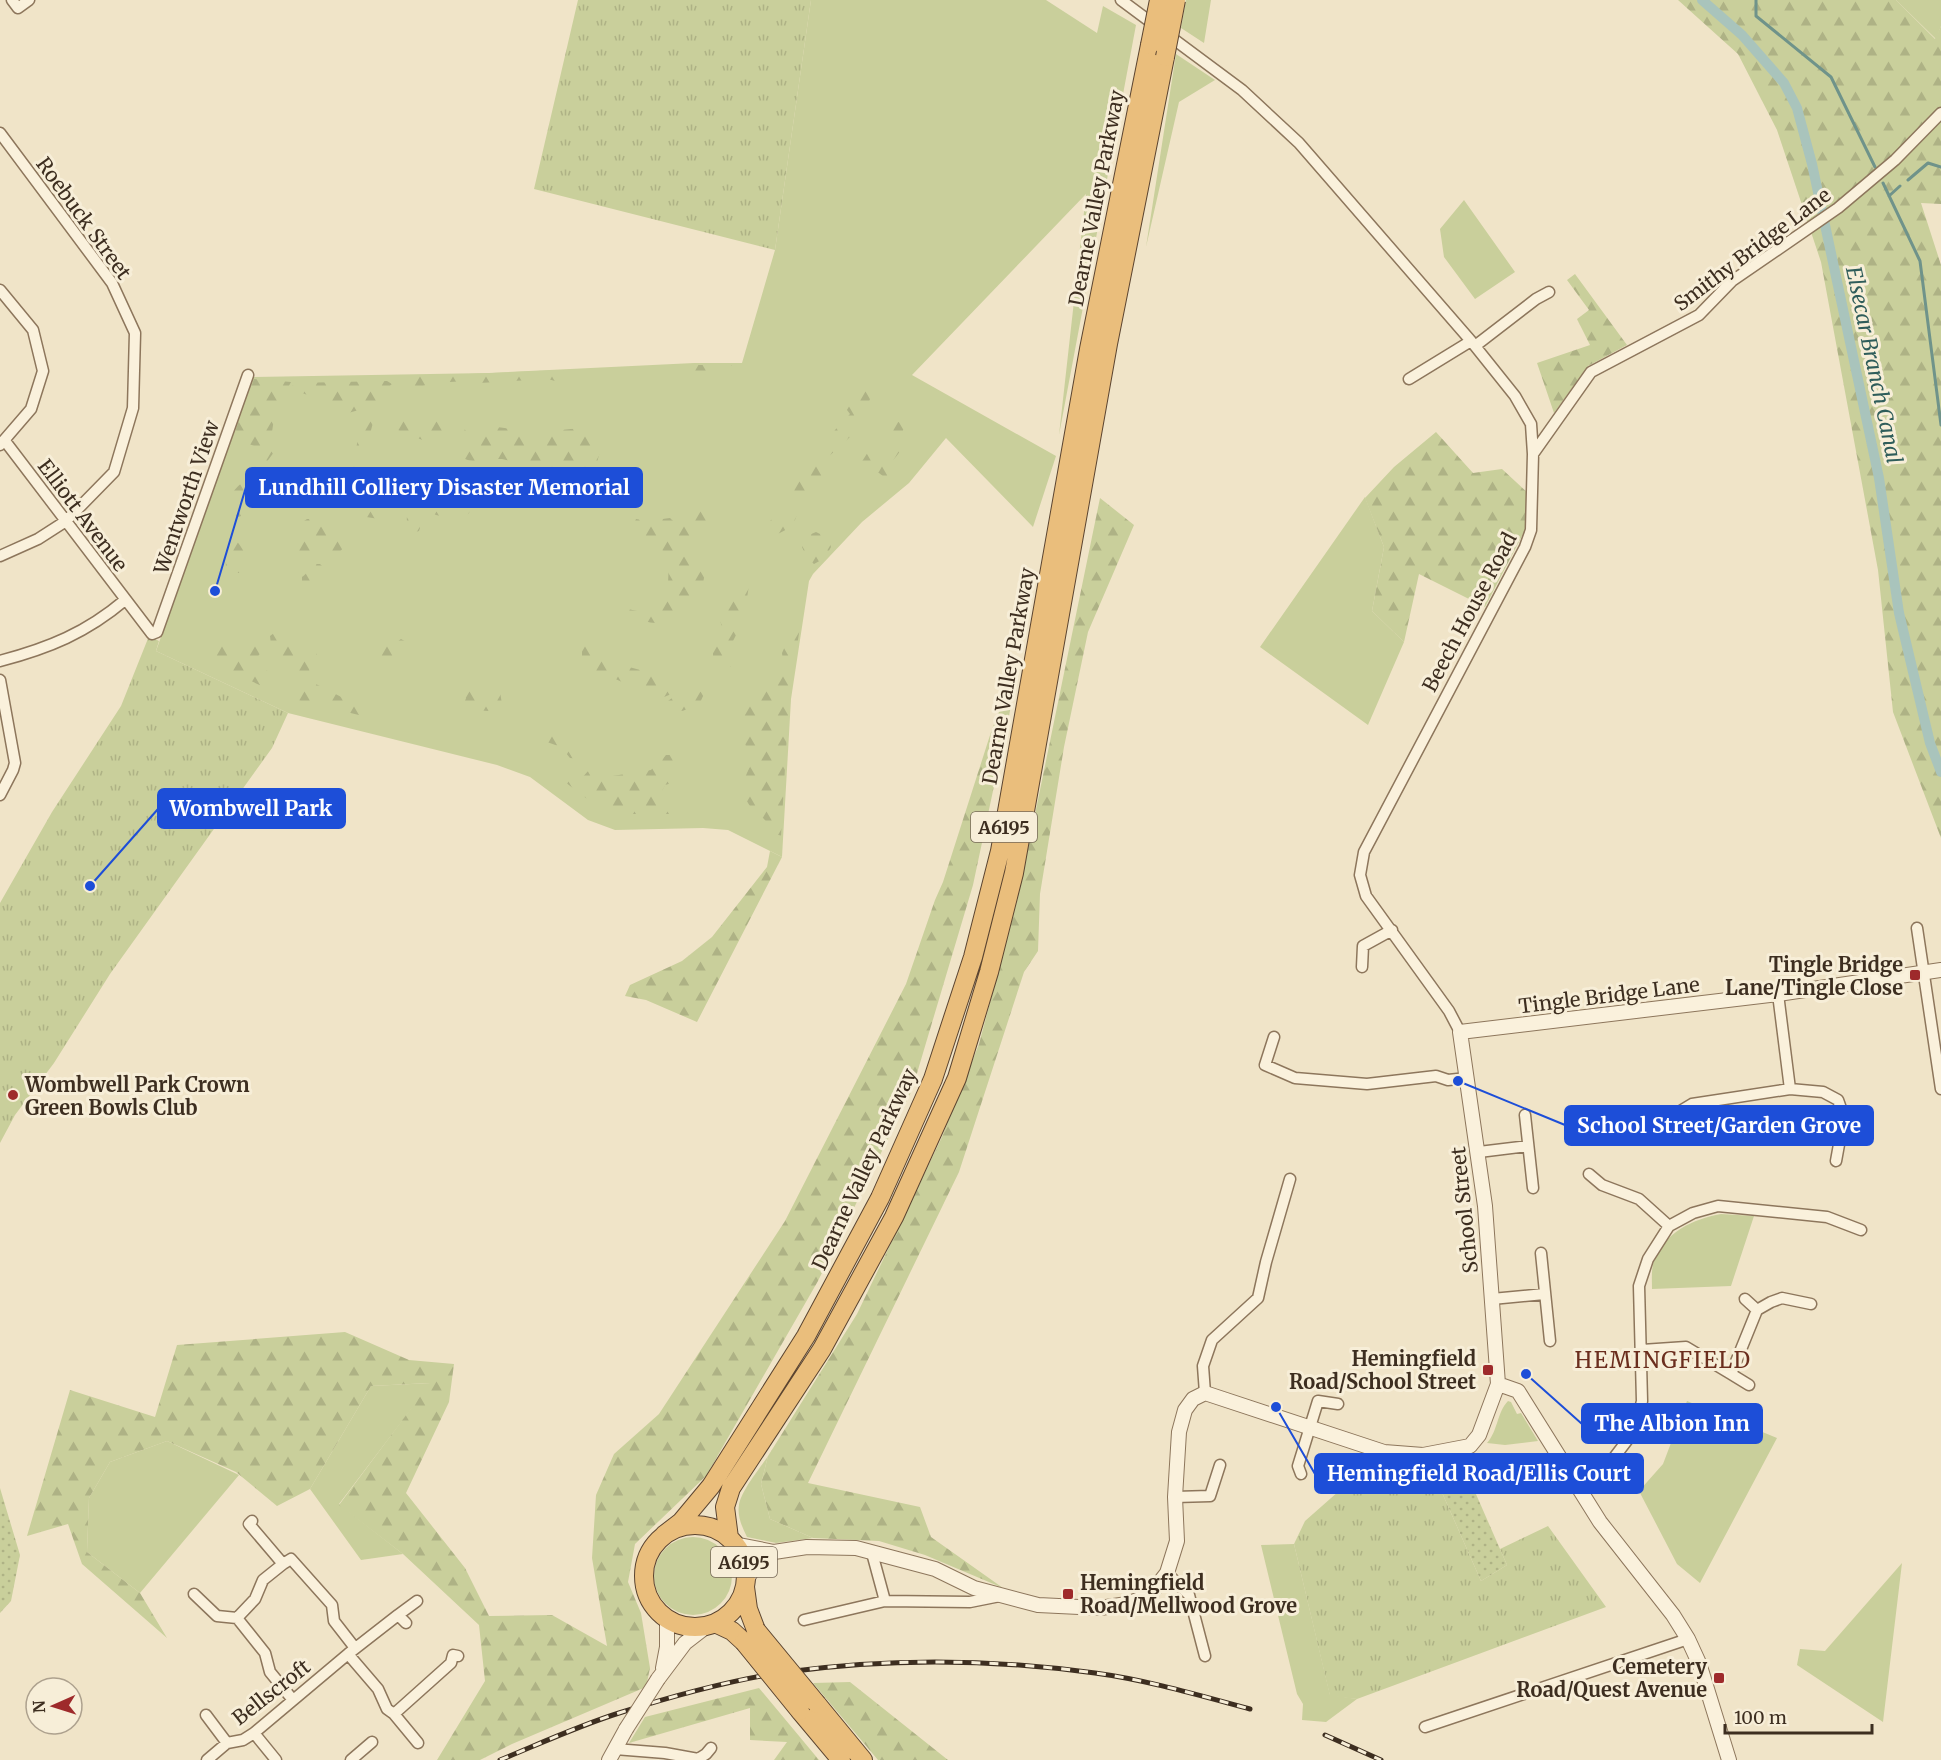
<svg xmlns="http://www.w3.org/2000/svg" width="1941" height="1760" viewBox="0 0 1941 1760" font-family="Merriweather,serif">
	<defs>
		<pattern id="forest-firs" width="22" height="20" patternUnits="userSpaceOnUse" patternTransform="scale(1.5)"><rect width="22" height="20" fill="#c9cf9b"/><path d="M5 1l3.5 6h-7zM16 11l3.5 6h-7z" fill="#aeb285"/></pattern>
		<pattern id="park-tufts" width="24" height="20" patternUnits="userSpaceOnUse" patternTransform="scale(1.5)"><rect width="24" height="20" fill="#c9cf9b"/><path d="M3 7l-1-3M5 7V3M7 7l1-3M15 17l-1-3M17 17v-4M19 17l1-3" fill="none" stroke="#aeb285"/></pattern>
		<pattern id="garden-dots" width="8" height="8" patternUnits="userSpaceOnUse" patternTransform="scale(1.5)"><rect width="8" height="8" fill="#c9cf9b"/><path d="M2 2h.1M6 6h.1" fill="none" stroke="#aeb285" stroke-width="1.8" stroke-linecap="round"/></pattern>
	</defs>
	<rect width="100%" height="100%" fill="#f0e4c8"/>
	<!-- grass -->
	<path fill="#c9cf9b" d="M811,0H1046L1097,33L1103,6L1136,25L1059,435L1086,194L912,375L1056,456L1033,527L946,438L909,483L862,522L813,574L809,581L791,699L782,857L728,830L703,828L615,830L588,820L530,777L497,765L288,713L156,651L253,377L489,373L694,363H742L775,250Z
		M1186,0H1211L1204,43L1181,28Z
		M1896,0H1941V26L1936,39Z
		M1176,54L1215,80L1179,102L1146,247Z
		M1464,200L1515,272L1475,299L1444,257L1440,229Z
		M1365,497L1384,547L1372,611L1404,642L1368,725L1260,647Z
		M1721,1214L1754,1216L1731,1286L1652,1289C1652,1280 1651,1270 1654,1261C1665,1232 1693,1219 1721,1214Z
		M431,1383L339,1504L403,1554L361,1560L310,1489L371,1386Z
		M1508,1401L1511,1402L1517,1414L1521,1413L1538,1441L1505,1445L1487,1443C1498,1431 1497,1412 1508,1401Z
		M1687,1401L1777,1438L1700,1583L1677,1564L1639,1491L1663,1464Z
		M167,1441L239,1475L140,1593L87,1552L89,1498L110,1462Z
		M768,1456L761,1484L770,1519L813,1538L776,1543L747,1537C742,1527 737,1516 739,1505C741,1491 760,1468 768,1456Z
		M654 1576a39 39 0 1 1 78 0a39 39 0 1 1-78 0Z
		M1294,1544L1330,1695L1357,1699L1326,1722L1302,1720L1303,1704L1297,1694L1261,1545Z
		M1902,1563L1883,1722L1797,1665L1800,1649L1825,1651Z"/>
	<!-- forest -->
	<path fill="url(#forest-firs)" d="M1678,0H1896L1935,39L1941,26V204L1921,203L1941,265V838L1893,712L1878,570L1821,262L1777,130L1738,54Z
		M1575,274L1627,345L1588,366L1554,413L1537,363L1590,345L1577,319L1589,310L1567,280Z
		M679,365H732L713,376L697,377L682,374Z
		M561,370L567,372L566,378L562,383L548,379L479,383L473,387L466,381L433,383L406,391L395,382L396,377Z
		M254,379L291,382L275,412L272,432L277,443V448L263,467L267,468L279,460L285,462L291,474L289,480L273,486L267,485L261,487C262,508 257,512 238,517L231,513C230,494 231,491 247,479L246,460L254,446L237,439L236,429Z
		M387,381L392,384C385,390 380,398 374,403C365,409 355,411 345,414L338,406L291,389L294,383Z
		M865,386L869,389L870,399L865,412L855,425L850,437L827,458L820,489C803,493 798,511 793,526L774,536L771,531L773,525L770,521L776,515L786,510L792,500L796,478L805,466L818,457L835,430L850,414L847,410L840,407L839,399L849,390Z
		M368,418L374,419L360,471L361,485L353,493L355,497L365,499L373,495L385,505L386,510L397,511V515L390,519H379L360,516L354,512L337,484L338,477L354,457L360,431L355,422H361Z
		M390,418L408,420L421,418L434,422L446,419L451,427L464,428L469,436C498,417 509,434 537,433C556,433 568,426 588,430L594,440L602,442C602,451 597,457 597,466L591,471L581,468L577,465L548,468L545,473L537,465L526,473L521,464C513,464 509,460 502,459C488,458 476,465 463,458L457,438L452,435L438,443H430L395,429L383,431L378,428L379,424Z
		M898,422L912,424L903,430C904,445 901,453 890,463L893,476L884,477L879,473L866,471L861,463L868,452L879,448L885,451L889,447L888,425Z
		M1436,432L1473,473L1502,469L1528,493L1525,530L1485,607L1419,574L1404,642L1372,611L1384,547L1365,498L1394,467Z
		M1100,498L1134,525L1088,632L1064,747L1040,894L1038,951L1024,972L959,1172L808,1483L920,1507L931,1537L1003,1588L925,1555L879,1541L813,1538L770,1519L761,1484L768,1456L857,1314L941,1139L979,1044L1018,897Z
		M468,499L472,504L469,513L460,520L436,515L426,510L417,511L415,517L420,528L419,531L412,533C404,521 406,514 413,502C431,498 452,513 468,499Z
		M696,508L702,509L715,520C711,534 704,535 693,542C689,545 686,550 681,552C663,560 647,536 632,528L636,519L647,521L670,518L672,520Z
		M307,519H312L315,527C329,526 345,527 347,544L332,560L318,552L306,557H297L293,548L294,541L299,537L298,525Z
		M816,532L820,534L823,544H830L831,547L825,558L814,564L807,558L802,547L809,535Z
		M231,538H234C243,548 249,558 247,571L238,573L226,568L225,547L230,544Z
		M679,556C698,558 709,556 704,578C702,589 700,596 694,605C681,608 684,612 675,619C662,629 638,619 624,616L621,614L623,608L656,615L652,603L658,593L668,583L669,561Z
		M316,564H320L324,568L314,594H306L302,591V577C308,573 309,567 316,564Z
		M746,574L751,577C747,590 748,605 741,617L744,627L739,629L731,645L727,658L731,666L725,670H717L713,659V649L707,643L708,635L721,631L723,628C712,610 734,586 746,574Z
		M799,616L801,620L789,699L781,836C772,833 770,826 764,819C761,816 756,814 753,810C739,793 742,781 752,763L739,727L741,692L759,686L758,682L784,671L782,653Z
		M274,633L290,638L288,643L297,653L317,644V654L309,661L310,681L357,705L358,709L363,716L297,700L302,692L287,659C275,654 271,649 270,636Z
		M229,636L235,645L252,642L262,651L256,659L250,663L251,667L259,666L265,670L273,673L277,693L201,658L203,653Z
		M401,639L408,643L410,649C404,666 392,662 378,654L376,650L379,640H387L391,646Z
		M590,643L595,648V657L608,659L618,664L655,674L661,678L664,676L674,684V693L659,699L609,676L578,671L575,668L576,663L582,657V646Z
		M1021,659L973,885L912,1090L818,1281L706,1476L635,1544L628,1582L641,1613L650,1668L646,1687L512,1744L480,1760H437L485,1681L479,1625L403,1554L339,1505L430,1383L371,1386L310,1489L277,1506L236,1472L167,1441L110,1462L89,1498L87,1552L140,1593L167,1638L82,1564L68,1524L27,1536L70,1390L155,1417L177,1345L345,1332L409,1360L454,1364L449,1402L406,1493L465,1568L489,1616L552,1615L607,1646L592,1558L596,1495L614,1454L659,1414L785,1221L906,984L935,900L943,882L992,729Z
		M468,678L474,679L483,692L495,688L500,692L502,704L494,706L486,704L489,711C478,711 473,708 464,704L466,698L464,694V681Z
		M696,688L704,694L698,707L693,704C688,710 680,713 672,711L668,701L672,698L675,699L688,695Z
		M556,724L561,727L560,730L566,741L572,738L585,751L584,756L581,759L570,758L561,747L547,742L546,727Z
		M666,755H674L677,768L672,771V783L665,785L656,802C666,807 676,805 686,812L694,811L695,814H618L595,805L565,782L568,778L580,780L589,770L603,772L606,777L651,770Z
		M770,851L782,857L697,1022L646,1000L625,996L630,985L682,961L712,937L767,867Z
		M850,1682L948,1760H878L813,1683Z
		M759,1688L819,1760H774L787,1742L750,1740V1708L629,1743L645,1717Z"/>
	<!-- park -->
	<path fill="url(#park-tufts)" d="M578,0H811L775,250L534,189Z
		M149,636L159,641L156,651L288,713L272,748L110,974L54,1063L15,1115L0,1143V903L52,812L121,706Z
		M1402,1462L1420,1491L1440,1488L1481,1581L1507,1565L1500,1549L1548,1526L1606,1607L1357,1699L1330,1696L1294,1544L1305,1521L1339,1491Z"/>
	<!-- garden -->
	<path fill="url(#garden-dots)" d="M1472,1485L1507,1565L1481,1581L1440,1488Z
		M0,1488L20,1555L11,1601L0,1613Z"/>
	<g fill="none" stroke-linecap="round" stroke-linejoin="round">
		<!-- stream -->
		<path stroke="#6f938a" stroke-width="3" d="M1756,0V16L1831,77L1875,167
			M1908,180L1928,163L1941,167
			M1883,183L1920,261L1941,425
			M1889,196L1900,186"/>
		<!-- canal -->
		<path stroke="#a9c4bc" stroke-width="10" d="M1702,0L1742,35L1784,83L1797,108L1812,164L1879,478L1899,613L1930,743L1941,772"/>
		<defs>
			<path id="minor" d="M12,0L18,8L29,0
				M1121,0L1242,90L1299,143L1471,341L1515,396L1531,424L1533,454L1531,530L1525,547L1364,852L1360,875L1366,896L1449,1011L1460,1032
				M0,133L112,283L135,333L133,408L114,472L66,521L38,539L0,556
				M0,290L33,330L43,371L31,409L0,445
				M1475,346L1536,299L1549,292
				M1409,379L1471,341
				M5,441L152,634L157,632L248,375
				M1533,454L1591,372L1699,315L1732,281L1838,208L1895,160L1941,113
				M0,661C49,648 86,633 125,600
				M0,680L15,763L13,770L0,795
				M1917,928L1941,1089
				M1362,967L1363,946L1392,930
				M1778,994L1790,1089
				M1274,1037L1265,1065L1295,1078L1367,1084L1436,1076L1448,1080L1467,1078
				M1525,1115L1533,1188
				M1673,1138L1682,1110L1692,1104L1790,1089L1823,1092L1838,1100L1844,1117L1836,1161
				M1479,1152L1528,1146
				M1589,1174L1602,1185L1639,1199L1669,1226
				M1541,1253L1550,1341
				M1492,1299L1544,1294
				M1745,1299L1757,1310
				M1642,1350L1686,1347L1731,1374L1757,1310L1771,1302L1782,1298L1811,1304
				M1731,1374L1749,1385
				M1205,1393L1203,1366L1212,1340L1258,1298L1266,1262L1290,1179
				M1301,1474L1298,1466L1318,1401L1338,1404
				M1579,1488L1613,1459L1635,1430L1642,1401L1639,1286L1648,1259L1669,1226L1693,1213L1718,1206L1827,1217L1861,1230
				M1175,1497L1210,1496L1220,1465
				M872,1553L885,1601
				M283,1564L291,1559L332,1605L334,1621L355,1648
				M1167,1573L1189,1595L1205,1656
				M194,1594L217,1616L237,1618
				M398,1615L417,1601
				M237,1618L255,1599L263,1580L283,1564L249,1524L252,1521
				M237,1618L265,1653L270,1672L293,1700
				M804,1620L885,1601L970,1602L1000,1596
				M348,1654L378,1689L387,1709L394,1714
				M206,1715L227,1743
				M1425,1727L1688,1639
				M254,1733L276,1760
				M418,1743L394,1714L451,1663L453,1655L458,1656
				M615,1749L665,1753L698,1759L706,1754L711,1748
				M207,1760L227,1743L243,1740L254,1733L348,1654L398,1615L406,1623
				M351,1760L372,1742"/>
			<path id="tertiary" d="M1498,1384L1518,1391L1600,1522L1673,1615L1688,1639L1699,1663L1729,1760
				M734,1544L774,1552L807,1547L856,1548L935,1569L974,1588L1038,1605L1100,1608L1127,1604L1150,1595L1167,1573L1177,1541L1175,1497L1179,1432L1185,1410L1193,1399L1205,1393L1384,1452L1423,1455L1470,1446L1479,1435L1498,1384L1485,1206L1460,1032L1778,994L1941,970
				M746,1581L753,1569L774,1552
				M663,1668L667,1647V1619
				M658,1679L685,1643L707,1626
				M609,1760L626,1729"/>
			<path id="trunk" d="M644 1576a51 51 0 1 1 102 0a51 51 0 1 1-102 0Z
				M664,1535L681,1522L711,1486L806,1336L880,1198L933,1079L973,957L1000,851L1089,349L1150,45
				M729,1538L725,1507L731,1488L822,1349L894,1217L957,1078L989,972L1014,873L1108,344L1165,57
				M745,1587L748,1609L756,1630
				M715,1623L732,1631L744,1642
				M817,1704L863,1760
				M800,1711L841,1760"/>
		</defs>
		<!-- minor casing -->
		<use href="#minor" stroke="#8d765c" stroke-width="13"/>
		<!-- tertiary casing -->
		<use href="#tertiary" stroke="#8d765c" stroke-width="16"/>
		<!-- trunk casing -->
		<use href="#trunk" stroke="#5b4430" stroke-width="20"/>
		<!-- minor -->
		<use href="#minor" stroke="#faf1dc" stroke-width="10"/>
		<!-- tertiary -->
		<use href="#tertiary" stroke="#faf1dc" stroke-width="14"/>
		<!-- trunk -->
		<use href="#trunk" stroke="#eabe7c" stroke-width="18"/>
		<defs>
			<path id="rail" d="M1325,1735L1381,1760
				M500,1760C539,1744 578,1726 619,1713C673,1696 730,1680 786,1672C888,1658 993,1659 1095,1673C1147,1680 1198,1695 1250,1709"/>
		</defs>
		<!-- rail casing -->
		<use href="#rail" stroke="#3d2e20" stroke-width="5"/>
		<!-- rail -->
		<use href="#rail" stroke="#f7eed8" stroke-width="3" stroke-dasharray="9" stroke-linecap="butt"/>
		<defs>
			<path id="tertiary-bridge" d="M626,1729L658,1679"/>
			<path id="trunk-bridge" d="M1150,45L1159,0
				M1165,57L1176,0
				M756,1630L817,1704
				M744,1642L800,1711"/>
		</defs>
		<!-- tertiary-bridge casing -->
		<use href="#tertiary-bridge" stroke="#8d765c" stroke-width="16" stroke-linecap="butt"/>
		<!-- trunk-bridge casing -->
		<use href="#trunk-bridge" stroke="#5b4430" stroke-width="20" stroke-linecap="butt"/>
		<!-- tertiary-bridge -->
		<use href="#tertiary-bridge" stroke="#faf1dc" stroke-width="14"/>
		<!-- trunk-bridge -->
		<use href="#trunk-bridge" stroke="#eabe7c" stroke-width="18"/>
	</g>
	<!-- markers -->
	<g fill="#9e2a2b" stroke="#f7eed8" stroke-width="2">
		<rect x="1909" y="969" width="12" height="12" rx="3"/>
		<circle cx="13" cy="1095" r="6"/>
		<rect x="1482" y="1364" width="12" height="12" rx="3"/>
		<rect x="1062" y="1588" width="12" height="12" rx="3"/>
		<rect x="1713" y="1672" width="12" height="12" rx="3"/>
	</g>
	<g text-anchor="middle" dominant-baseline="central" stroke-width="6" stroke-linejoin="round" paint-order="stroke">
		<!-- shield labels -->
		<g fill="#f7eed8" stroke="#756857" stroke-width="1.5">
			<rect x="971" y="812" width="66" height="30" rx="4.5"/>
			<rect x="711" y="1547" width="66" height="30" rx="4.5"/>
		</g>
		<g font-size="18" font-weight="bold" fill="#3d2e20">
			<text x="1004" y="827">A6195</text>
			<text x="744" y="1562">A6195</text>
		</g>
		<!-- street labels -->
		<g font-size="20" fill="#3d2e20" stroke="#f7eed8">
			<text transform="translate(1096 198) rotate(-79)">Dearne Valley Parkway</text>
			<text transform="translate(84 218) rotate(54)">Roebuck Street</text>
			<text transform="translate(1752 249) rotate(-37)">Smithy Bridge Lane</text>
			<text transform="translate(186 497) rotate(-71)">Wentworth View</text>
			<text transform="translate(83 515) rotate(53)">Elliott Avenue</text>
			<text transform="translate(1469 612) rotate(-62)">Beech House Road</text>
			<text transform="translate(1008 676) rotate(-80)">Dearne Valley Parkway</text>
			<text transform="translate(1609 995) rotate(-7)">Tingle Bridge Lane</text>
			<text transform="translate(864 1169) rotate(-65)">Dearne Valley Parkway</text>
			<text transform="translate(1464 1210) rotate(-96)">School Street</text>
			<text transform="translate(271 1692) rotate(-38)">Bellscroft</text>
		</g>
		<!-- poi labels -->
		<g font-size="20" font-weight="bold" fill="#3d2e20" stroke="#f7eed8" text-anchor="end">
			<text x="1903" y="964">Tingle Bridge<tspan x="1903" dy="23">Lane/Tingle Close</tspan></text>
			<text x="25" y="1084" text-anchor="start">Wombwell Park Crown<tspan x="25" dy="23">Green Bowls Club</tspan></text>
			<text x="1476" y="1358">Hemingfield<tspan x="1476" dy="23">Road/School Street</tspan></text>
			<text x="1080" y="1582" text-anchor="start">Hemingfield<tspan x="1080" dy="23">Road/Mellwood Grove</tspan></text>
			<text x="1707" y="1666">Cemetery<tspan x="1707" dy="23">Road/Quest Avenue</tspan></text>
		</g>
		<!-- water labels -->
		<g font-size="21" font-style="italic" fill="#2f5d5a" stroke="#f7eed8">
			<text transform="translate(1874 365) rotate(78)">Elsecar Branch Canal</text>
		</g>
		<!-- quarter labels -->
		<g font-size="22" letter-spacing="1.5" fill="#6b2e1e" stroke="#f7eed8">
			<text x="1663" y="1360">HEMINGFIELD</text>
		</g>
	</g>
	<!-- callouts -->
	<path fill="none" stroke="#1d4ed8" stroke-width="2" d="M215 591L246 487M90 886L158 809M1458 1081L1565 1125M1526 1374L1582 1424M1276 1407L1315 1474"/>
	<g fill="#1d4ed8" stroke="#f7eed8" stroke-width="2">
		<circle cx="215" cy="591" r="6"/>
		<circle cx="90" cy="886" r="6"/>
		<circle cx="1458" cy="1081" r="6"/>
		<circle cx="1526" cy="1374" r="6"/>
		<circle cx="1276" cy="1407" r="6"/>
	</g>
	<g fill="#1d4ed8" stroke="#1d4ed8" stroke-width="2">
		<rect x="246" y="468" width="396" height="39" rx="6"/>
		<rect x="158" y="789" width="187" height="39" rx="6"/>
		<rect x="1565" y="1106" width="308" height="39" rx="6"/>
		<rect x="1582" y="1404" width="180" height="39" rx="6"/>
		<rect x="1315" y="1454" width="328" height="39" rx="6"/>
	</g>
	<g font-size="21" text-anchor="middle" font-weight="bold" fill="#fff">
		<text x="444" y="495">Lundhill Colliery Disaster Memorial</text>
		<text x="251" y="816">Wombwell Park</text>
		<text x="1719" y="1133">School Street/Garden Grove</text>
		<text x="1672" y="1431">The Albion Inn</text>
		<text x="1479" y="1481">Hemingfield Road/Ellis Court</text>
	</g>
	<!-- north arrow -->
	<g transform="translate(54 1706) rotate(267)"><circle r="28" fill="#f7eed8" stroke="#ada18e" stroke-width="1.5"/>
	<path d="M0-4.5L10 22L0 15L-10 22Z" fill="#9e2a2b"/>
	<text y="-9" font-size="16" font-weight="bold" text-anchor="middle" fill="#3d2e20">N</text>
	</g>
	<!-- scale -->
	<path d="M1725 1724v9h147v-9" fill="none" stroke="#3d2e20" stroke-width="3"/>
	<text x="1734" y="1724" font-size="18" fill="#3d2e20" stroke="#f7eed8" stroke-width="4.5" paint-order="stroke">100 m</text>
</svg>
